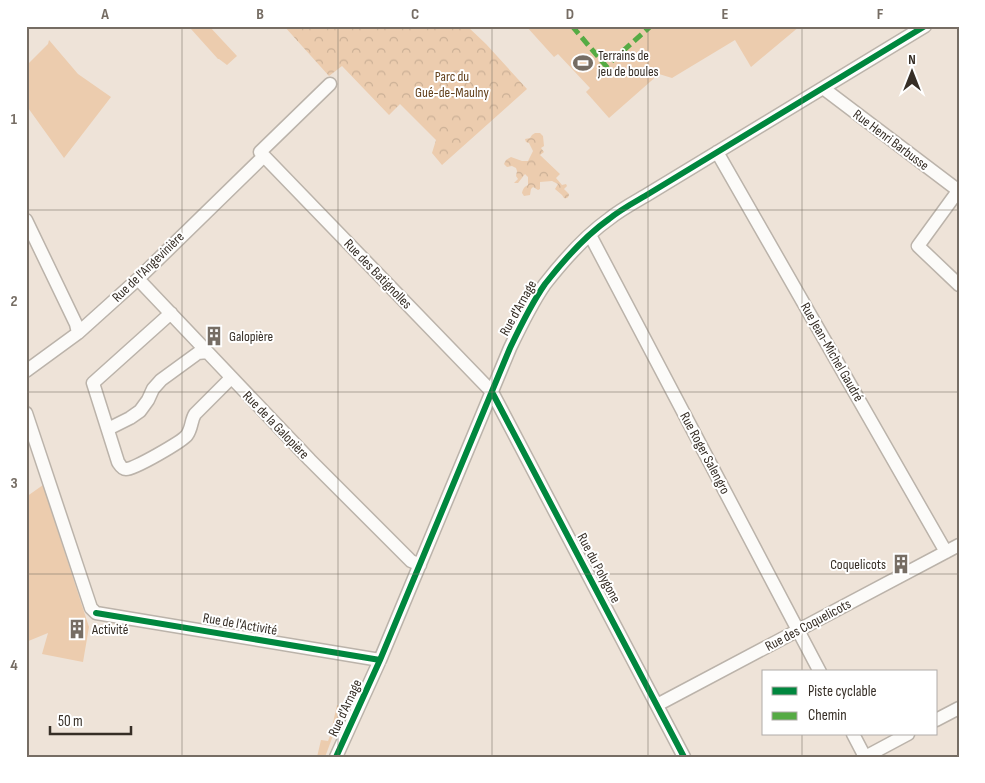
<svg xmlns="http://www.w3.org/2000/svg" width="985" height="783" viewBox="0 0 985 783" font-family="'Sofia Sans Condensed',sans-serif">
	<defs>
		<pattern id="forest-crowns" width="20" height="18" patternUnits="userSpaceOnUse" patternTransform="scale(1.25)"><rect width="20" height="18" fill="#ecccae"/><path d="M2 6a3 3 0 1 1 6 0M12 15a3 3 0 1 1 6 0" fill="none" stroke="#cbb096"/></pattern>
	</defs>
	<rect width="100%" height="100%" fill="#eee3d8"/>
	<!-- green -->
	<path fill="#ecccae" d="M193,26H209L237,56L227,65L219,59H218L191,29Z
		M526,26H800L751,67L735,40L672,78L659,74L609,118L586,92L590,88L558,54L554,57Z
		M49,40L78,74L111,97L64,158L26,105V66L48,44Z
		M43,485L89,627L83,662L42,654L48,633L26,642V497Z
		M337,705L347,707L341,723L334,733L325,757H317L321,740L328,741L330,736Z"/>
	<!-- forest -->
	<path fill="url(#forest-crowns)" d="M284,26H467L486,44L527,89L442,165L432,153L436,140L400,104L389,115L342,66L329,76Z
		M535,133H540L543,136L544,146L541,148L544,152L540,155L560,174L556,178L562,185L566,184L567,186L564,189L569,194C569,197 567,199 564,198L562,195L555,189L558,184L552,181L540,182V189L538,190L533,187L531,189L530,195L524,196L522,193C523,189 524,187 528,185V177L525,174L518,183H514L518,179L516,176L517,171L516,168L512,166L507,167L504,164L506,160L511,157L522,161H528L533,151L529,143L526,142L525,139L530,138L532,135Z"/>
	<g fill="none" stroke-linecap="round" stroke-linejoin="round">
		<defs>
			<path id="street" d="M330,84L260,152L492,392L684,757
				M823,88L959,191
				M717,152L946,552
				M958,191L918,246L959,285
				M26,220L76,324L78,333
				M590,235L820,672
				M138,279L310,460L411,561L420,565
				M171,313L93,383L118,462C120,465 122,469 126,469C133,470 183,441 187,435C192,428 191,420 195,414L231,378
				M26,371L78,333L138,279L264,156
				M26,413L91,608L96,613L380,660
				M108,429L130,418L140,411L148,400L153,389L161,380L198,353L207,352
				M657,705L959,545
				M936,720L959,708
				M853,734L865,757L908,734
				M336,757L380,660L510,348C520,327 531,304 545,284C563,261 585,236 609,219C620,210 633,203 645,196L925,26"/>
		</defs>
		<!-- street casing -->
		<use href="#street" stroke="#bbb3aa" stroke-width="15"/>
		<!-- street -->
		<use href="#street" stroke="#fcfbf9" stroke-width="12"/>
		<!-- quiet -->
		<path stroke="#55ab44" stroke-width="5" stroke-dasharray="10 5" stroke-linecap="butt" d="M572,26L606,66L651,26"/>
		<defs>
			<path id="cycleway" d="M492,392L684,757
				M96,613L380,660
				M336,757L380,660L510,348C520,327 531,304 545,284C563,261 585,236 609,219C620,210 633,203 645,196L925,26"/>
		</defs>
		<!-- cycleway casing -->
		<use href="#cycleway" stroke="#fff" stroke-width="9"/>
		<!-- cycleway -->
		<use href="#cycleway" stroke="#00873e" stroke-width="6"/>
	</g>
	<!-- grid -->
	<path fill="none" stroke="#766d64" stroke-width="1" stroke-opacity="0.55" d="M182,26V757M338,26V757M492,26V757M648,26V757M802,26V672M26,210H959M26,392H959M26,574H959M802,734V757"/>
	<!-- icons -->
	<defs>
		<symbol id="stadium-bare" viewBox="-9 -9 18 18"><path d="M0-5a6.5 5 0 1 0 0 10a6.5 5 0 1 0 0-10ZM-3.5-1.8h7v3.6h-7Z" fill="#766d64" stroke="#fff" stroke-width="2.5" paint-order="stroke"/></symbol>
		<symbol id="building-bare" viewBox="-9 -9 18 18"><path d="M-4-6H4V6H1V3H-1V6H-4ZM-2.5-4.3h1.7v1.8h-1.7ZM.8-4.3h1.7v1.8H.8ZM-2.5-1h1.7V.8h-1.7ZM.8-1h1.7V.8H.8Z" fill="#766d64" stroke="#fff" stroke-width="2.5" paint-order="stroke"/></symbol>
	</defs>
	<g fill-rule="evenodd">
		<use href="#stadium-bare" x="569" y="49" width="28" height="28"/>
		<use href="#building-bare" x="200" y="322" width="28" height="28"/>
		<use href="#building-bare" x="887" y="550" width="28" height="28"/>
		<use href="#building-bare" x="63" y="615" width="28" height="28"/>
	</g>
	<g text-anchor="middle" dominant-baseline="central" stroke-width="4" stroke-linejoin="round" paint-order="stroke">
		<!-- poi labels -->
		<g font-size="14" fill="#362e26" stroke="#fff" text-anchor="start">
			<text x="598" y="55">Terrains de<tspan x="598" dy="16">jeu de boules</tspan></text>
			<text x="229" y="336">Galopière</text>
			<text x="886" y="564" text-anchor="end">Coquelicots</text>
			<text x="92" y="629">Activité</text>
		</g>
		<!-- park labels -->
		<g font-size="14" fill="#63401b" stroke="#fff">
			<text x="452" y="76">Parc du<tspan x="452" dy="16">Gué-de-Maulny</tspan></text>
		</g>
		<!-- street labels -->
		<g font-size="14" fill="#362e26" stroke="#fff">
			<text transform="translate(891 140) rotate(37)">Rue Henri Barbusse</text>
			<text transform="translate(148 267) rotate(-44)">Rue de l'Angevinière</text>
			<text transform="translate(378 274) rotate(46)">Rue des Batignolles</text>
			<text transform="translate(518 308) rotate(-61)">Rue d'Arnage</text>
			<text transform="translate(832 352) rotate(60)">Rue Jean-Michel Gaudré</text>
			<text transform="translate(276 425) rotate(46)">Rue de la Galopière</text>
			<text transform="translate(705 453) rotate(62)">Rue Roger Salengro</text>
			<text transform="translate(599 568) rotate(62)">Rue du Polygone</text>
			<text transform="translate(240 624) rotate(10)">Rue de l'Activité</text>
			<text transform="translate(808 625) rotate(-28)">Rue des Coquelicots</text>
			<text transform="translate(345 708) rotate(-65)">Rue d'Arnage</text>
		</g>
	</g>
	<!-- border -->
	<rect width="985" height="783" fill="none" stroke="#ffffff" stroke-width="55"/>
	<!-- legend -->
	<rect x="762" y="670" width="175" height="65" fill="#ffffff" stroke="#afaba8"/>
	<rect x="772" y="687" width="25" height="8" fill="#00873e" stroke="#afaba8"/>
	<text x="808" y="696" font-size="15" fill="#362e26">Piste cyclable</text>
	<rect x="772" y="712" width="25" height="8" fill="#55ab44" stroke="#afaba8"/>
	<text x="808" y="720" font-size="15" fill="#362e26">Chemin</text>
	<!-- north arrow -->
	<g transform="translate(912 72)" stroke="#ffffff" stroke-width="4" paint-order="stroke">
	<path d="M0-4L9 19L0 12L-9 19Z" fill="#362e26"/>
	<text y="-8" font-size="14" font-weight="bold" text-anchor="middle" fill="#362e26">N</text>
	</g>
	<!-- scale -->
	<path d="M50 726v8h81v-8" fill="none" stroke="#362e26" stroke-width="2.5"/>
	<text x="58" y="726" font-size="15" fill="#362e26" stroke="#ffffff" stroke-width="4" paint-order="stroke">50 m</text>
	<rect x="28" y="28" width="930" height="728" fill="none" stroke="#766d64" stroke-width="2"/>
	<g font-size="16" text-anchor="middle" font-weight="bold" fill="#766d64">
		<text x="105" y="19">A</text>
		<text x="260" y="19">B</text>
		<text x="415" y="19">C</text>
		<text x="570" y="19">D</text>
		<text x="725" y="19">E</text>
		<text x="880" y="19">F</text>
		<text x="14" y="124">1</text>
		<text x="14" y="306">2</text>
		<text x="14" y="488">3</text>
		<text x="14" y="670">4</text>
	</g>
</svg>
